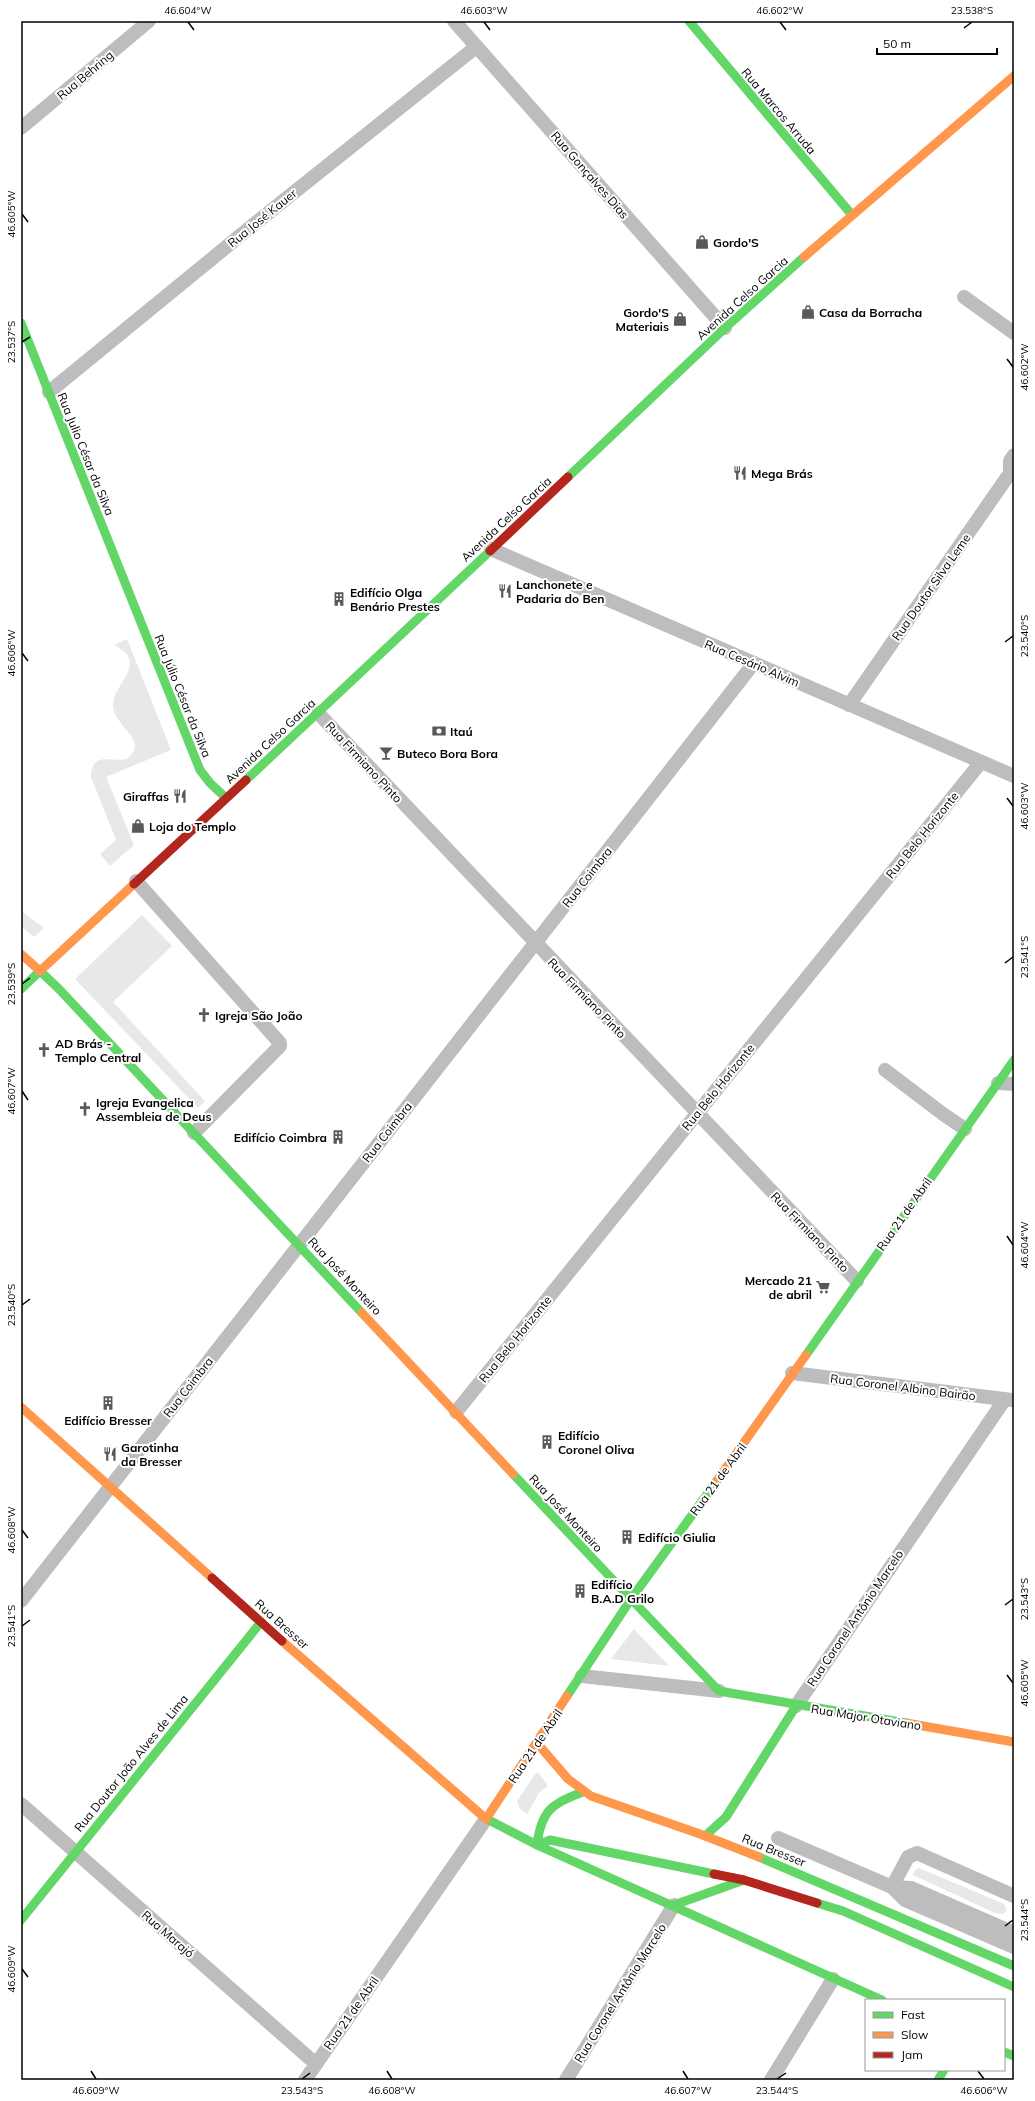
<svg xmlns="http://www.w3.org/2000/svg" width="1035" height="2101" viewBox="0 0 1035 2101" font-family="Mulish,sans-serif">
	<rect width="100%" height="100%" fill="#fff"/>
	<!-- green -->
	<path fill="#e8e8e8" d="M127,639L171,750L106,777L134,845L110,866L100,854L116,840L91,777C92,750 110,763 126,759C151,743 115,726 113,707C112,683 151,663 114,645Z
		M21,911L44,928L34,937L21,926Z
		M142,915L172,946L113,1002L205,1101L198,1108L75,979Z
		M634,1629L669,1666L611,1659Z
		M536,1773H539L548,1786L539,1793L527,1814L520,1809L517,1801Z
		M919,1868L1004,1904L1007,1910L1003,1914L995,1913L913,1875L914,1871Z"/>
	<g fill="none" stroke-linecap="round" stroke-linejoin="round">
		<!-- street -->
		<path stroke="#bdbdbd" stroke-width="14" d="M454,21L725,328
			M21,128L149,21
			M964,297L1014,333
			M49,392L258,221L476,47
			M1010,473V461L1014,455
			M491,549L1014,776
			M849,705L1010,473L1014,475
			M318,713L857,1281
			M136,881L280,1043V1046L194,1133
			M885,1070L943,1114L965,1129
			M998,1083L1014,1084
			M792,1373L1012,1400
			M456,1412L981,762
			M21,1601L754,663
			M582,1676L719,1691
			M796,1706L1005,1399
			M21,1804L316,2064
			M778,1838L892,1887L911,1888L1014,1933
			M892,1887L908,1857L917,1853L1014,1896
			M892,1887L905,1900L1014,1947
			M305,2080L486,1819
			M566,2080L674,1905
			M771,2080L833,1979"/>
		<!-- fast -->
		<path stroke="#63d668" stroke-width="9" d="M689,21L852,215
			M21,323L200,770L210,783L226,798
			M568,477L725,328L804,257
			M246,780L490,551
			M21,989L40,971L59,989L362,1313
			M806,1355L1014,1060
			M513,1474L631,1599L567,1696
			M716,1482L631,1599L719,1691L906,1723
			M485,1818L537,1845L550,1840L714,1874
			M705,1836L726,1817L796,1706
			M537,1845L882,2000
			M537,1845C541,1811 552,1803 583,1792
			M759,1857L1014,1966
			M817,1903L843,1911L1014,1987
			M674,1905L744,1880
			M21,1920L261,1622
			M1004,2052L1014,2056
			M938,2080L944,2070"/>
		<!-- slow -->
		<path stroke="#ff974d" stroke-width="9" d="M804,257L1014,76
			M21,954L40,971L134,884
			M362,1313L513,1474
			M21,1407L212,1578
			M716,1482L806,1355
			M282,1641L485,1818
			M906,1723L1014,1742
			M537,1743L568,1779L591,1796L700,1834L759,1857
			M486,1819L567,1696"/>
		<!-- jam -->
		<path stroke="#b3261e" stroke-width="9" d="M490,551L568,477
			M134,884L246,780
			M212,1578L282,1641
			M714,1874L744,1880L817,1903"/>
	</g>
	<!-- ticks -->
	<path fill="none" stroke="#000" stroke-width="1.5" d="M188,22L194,30M484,22L490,30M780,22L786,30M964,28L972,22M22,214L28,222M22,342L30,337M1007,359L1013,367M1005,642L1013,636M22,653L28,661M1007,798L1013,806M1005,963L1013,957M22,984L30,978M22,1091L28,1100M1007,1236L1013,1245M22,1305L30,1299M22,1530L28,1538M1005,1605L1013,1599M22,1626L30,1620M1007,1675L1013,1683M1005,1926L1013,1920M22,1969L28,1977M91,2071L96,2079M387,2071L392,2079M683,2071L688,2079M978,2071L984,2079M302,2079L310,2073M777,2079L786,2073"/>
	<!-- icons -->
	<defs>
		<symbol id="shop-bare" viewBox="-9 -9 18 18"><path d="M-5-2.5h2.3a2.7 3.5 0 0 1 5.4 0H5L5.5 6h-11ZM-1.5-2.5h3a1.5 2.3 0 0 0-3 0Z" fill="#595959" stroke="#fff" stroke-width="2.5" paint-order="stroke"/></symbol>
		<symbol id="restaurant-bare" viewBox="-9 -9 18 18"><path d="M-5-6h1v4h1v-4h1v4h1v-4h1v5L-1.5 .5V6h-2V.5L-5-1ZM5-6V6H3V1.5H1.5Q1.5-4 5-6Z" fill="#595959" stroke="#fff" stroke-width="2.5" paint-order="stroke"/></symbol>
		<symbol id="building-bare" viewBox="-9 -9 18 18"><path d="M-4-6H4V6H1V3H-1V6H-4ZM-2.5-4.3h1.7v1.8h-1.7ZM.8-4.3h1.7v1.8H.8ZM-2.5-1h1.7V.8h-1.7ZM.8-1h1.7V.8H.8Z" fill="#595959" stroke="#fff" stroke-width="2.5" paint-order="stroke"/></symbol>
		<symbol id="bank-bare" viewBox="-9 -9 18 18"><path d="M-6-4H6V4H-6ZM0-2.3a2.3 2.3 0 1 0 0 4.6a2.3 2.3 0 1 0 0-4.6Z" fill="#595959" stroke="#fff" stroke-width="2.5" paint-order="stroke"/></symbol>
		<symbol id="bar-bare" viewBox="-9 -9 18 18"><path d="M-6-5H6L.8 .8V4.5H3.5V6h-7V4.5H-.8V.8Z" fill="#595959" stroke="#fff" stroke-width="2.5" paint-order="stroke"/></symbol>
		<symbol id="church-bare" viewBox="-9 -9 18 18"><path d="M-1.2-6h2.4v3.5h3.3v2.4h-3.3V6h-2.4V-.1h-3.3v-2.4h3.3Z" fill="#595959" stroke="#fff" stroke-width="2.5" paint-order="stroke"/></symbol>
		<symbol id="supermarket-bare" viewBox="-9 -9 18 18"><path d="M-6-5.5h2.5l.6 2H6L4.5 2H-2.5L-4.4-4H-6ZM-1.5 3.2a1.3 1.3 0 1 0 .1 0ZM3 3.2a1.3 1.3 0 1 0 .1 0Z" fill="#595959" stroke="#fff" stroke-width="2.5" paint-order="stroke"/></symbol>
	</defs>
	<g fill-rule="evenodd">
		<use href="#shop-bare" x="692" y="232" width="20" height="20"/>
		<use href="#shop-bare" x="798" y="302" width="20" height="20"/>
		<use href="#shop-bare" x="670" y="309" width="20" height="20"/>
		<use href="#restaurant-bare" x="730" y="463" width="20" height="20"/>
		<use href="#restaurant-bare" x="495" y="581" width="20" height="20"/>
		<use href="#building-bare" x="329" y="589" width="20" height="20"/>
		<use href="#bank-bare" x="429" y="721" width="20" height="20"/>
		<use href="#bar-bare" x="376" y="743" width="20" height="20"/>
		<use href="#restaurant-bare" x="170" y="786" width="20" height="20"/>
		<use href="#shop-bare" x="128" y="816" width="20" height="20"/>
		<use href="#church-bare" x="194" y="1005" width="20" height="20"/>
		<use href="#church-bare" x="34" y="1040" width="20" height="20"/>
		<use href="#church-bare" x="75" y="1099" width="20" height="20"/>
		<use href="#building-bare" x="328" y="1127" width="20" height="20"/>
		<use href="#supermarket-bare" x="813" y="1277" width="20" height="20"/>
		<use href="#building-bare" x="98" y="1393" width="20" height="20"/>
		<use href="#building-bare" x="537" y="1432" width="20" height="20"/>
		<use href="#restaurant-bare" x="100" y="1444" width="20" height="20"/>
		<use href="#building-bare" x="617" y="1527" width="20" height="20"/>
		<use href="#building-bare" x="570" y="1581" width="20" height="20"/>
	</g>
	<g text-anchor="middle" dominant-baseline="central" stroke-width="4" stroke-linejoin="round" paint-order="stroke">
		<!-- street labels -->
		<g font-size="12" fill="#000" stroke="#fff">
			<text transform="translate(85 75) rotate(-40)">Rua Behring</text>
			<text transform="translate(779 111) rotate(50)">Rua Marcos Arruda</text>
			<text transform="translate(590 175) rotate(49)">Rua Gonçalves Dias</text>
			<text transform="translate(262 218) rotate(-39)">Rua José Kauer</text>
			<text transform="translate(742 298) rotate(-42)">Avenida Celso Garcia</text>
			<text transform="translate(86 454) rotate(68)">Rua Julio César da Silva</text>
			<text transform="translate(506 519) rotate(-43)">Avenida Celso Garcia</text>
			<text transform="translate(931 587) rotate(-55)">Rua Doutor Silva Leme</text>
			<text transform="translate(752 663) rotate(23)">Rua Cesário Alvim</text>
			<text transform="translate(183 696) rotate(68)">Rua Júlio César da Silva</text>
			<text transform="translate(270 741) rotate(-43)">Avenida Celso Garcia</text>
			<text transform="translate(364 762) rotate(47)">Rua Firmiano Pinto</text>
			<text transform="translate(922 835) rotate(-51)">Rua Belo Horizonte</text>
			<text transform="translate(587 877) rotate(-52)">Rua Coimbra</text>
			<text transform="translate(587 998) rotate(46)">Rua Firmiano Pinto</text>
			<text transform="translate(718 1087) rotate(-51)">Rua Belo Horizonte</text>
			<text transform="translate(387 1132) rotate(-52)">Rua Coimbra</text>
			<text transform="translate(904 1214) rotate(-55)">Rua 21 de Abril</text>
			<text transform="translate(810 1232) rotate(46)">Rua Firmiano Pinto</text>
			<text transform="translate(345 1276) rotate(47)">Rua José Monteiro</text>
			<text transform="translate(515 1339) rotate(-51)">Rua Belo Horizonte</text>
			<text transform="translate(188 1387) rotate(-52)">Rua Coimbra</text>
			<text transform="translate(903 1387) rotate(7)">Rua Coronel Albino Bairão</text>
			<text transform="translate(718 1479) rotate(-54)">Rua 21 de Abril</text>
			<text transform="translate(566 1513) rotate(47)">Rua José Monteiro</text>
			<text transform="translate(855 1618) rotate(-56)">Rua Coronel Antônio Marcelo</text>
			<text transform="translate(282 1624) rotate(42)">Rua Bresser</text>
			<text transform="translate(866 1717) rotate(9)">Rua Major Otaviano</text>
			<text transform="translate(535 1746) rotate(-56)">Rua 21 de Abril</text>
			<text transform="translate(131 1763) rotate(-51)">Rua Doutor João Alves de Lima</text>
			<text transform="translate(774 1850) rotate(22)">Rua Bresser</text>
			<text transform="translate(168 1934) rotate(41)">Rua Marajó</text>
			<text transform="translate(620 1993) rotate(-58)">Rua Coronel Antônio Marcelo</text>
			<text transform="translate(351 2013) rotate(-55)">Rua 21 de Abril</text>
		</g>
		<!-- poi labels -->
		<g font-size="12" font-weight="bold" fill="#000" stroke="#fff" text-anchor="start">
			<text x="713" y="242">Gordo'S</text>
			<text x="669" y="312" text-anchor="end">Gordo'S<tspan x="669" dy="14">Materiais</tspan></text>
			<text x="819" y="312">Casa da Borracha</text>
			<text x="751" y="473">Mega Brás</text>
			<text x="516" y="584">Lanchonete e<tspan x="516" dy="14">Padaria do Ben</tspan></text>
			<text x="350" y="592">Edifício Olga<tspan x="350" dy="14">Benário Prestes</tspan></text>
			<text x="450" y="731">Itaú</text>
			<text x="397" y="753">Buteco Bora Bora</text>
			<text x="169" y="796" text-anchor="end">Giraffas</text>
			<text x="149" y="826">Loja do Templo</text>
			<text x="215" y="1015">Igreja São João</text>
			<text x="55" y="1043">AD Brás -<tspan x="55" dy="14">Templo Central</tspan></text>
			<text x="96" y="1102">Igreja Evangelica<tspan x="96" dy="14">Assembleia de Deus</tspan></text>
			<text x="327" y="1137" text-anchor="end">Edifício Coimbra</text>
			<text x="812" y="1280" text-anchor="end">Mercado 21<tspan x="812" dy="14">de abril</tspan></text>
			<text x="108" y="1420" text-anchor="middle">Edifício Bresser</text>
			<text x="558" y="1435">Edifício<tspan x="558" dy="14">Coronel Oliva</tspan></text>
			<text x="121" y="1447">Garotinha<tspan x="121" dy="14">da Bresser</tspan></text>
			<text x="638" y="1537">Edifício Giulia</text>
			<text x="591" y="1584">Edifício<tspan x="591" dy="14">B.A.D Grilo</tspan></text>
		</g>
	</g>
	<!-- border -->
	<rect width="1035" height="2101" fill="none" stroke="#ffffff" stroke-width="44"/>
	<!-- legend -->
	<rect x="865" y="1999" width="140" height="72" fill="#ffffff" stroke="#999999"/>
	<rect x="873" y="2012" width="20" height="6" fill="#63d668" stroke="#999999"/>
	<text x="901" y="2019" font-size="12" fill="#000000">Fast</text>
	<rect x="873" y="2032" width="20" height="6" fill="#ff974d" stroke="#999999"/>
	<text x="901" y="2039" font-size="12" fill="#000000">Slow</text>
	<rect x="873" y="2052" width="20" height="6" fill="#b3261e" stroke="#999999"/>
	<text x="901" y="2059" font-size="12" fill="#000000">Jam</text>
	<!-- scale -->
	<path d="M877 48v6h120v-6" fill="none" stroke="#000000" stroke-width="2"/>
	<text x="883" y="48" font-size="12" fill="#000000" stroke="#ffffff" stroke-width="3" paint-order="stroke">50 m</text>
	<rect x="22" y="22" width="991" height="2057" fill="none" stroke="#000" stroke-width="1.5"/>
	<g font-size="10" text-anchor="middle" fill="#000">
		<text x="188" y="14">46.604°W</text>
		<text x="484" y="14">46.603°W</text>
		<text x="780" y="14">46.602°W</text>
		<text x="972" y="14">23.538°S</text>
		<text transform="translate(11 214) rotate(-90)" y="4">46.605°W</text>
		<text transform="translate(11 342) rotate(-90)" y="4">23.537°S</text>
		<text transform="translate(1024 367) rotate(-90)" y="4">46.602°W</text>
		<text transform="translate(1024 636) rotate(-90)" y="4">23.540°S</text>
		<text transform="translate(11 653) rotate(-90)" y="4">46.606°W</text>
		<text transform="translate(1024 806) rotate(-90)" y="4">46.603°W</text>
		<text transform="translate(1024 957) rotate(-90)" y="4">23.541°S</text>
		<text transform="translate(11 984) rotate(-90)" y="4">23.539°S</text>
		<text transform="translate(11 1091) rotate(-90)" y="4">46.607°W</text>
		<text transform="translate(1024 1245) rotate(-90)" y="4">46.604°W</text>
		<text transform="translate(11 1305) rotate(-90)" y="4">23.540°S</text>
		<text transform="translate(11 1530) rotate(-90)" y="4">46.608°W</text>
		<text transform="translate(1024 1599) rotate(-90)" y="4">23.543°S</text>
		<text transform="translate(11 1626) rotate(-90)" y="4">23.541°S</text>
		<text transform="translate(1024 1683) rotate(-90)" y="4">46.605°W</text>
		<text transform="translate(1024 1920) rotate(-90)" y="4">23.544°S</text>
		<text transform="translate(11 1969) rotate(-90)" y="4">46.609°W</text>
		<text x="96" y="2094">46.609°W</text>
		<text x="302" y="2094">23.543°S</text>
		<text x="392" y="2094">46.608°W</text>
		<text x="688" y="2094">46.607°W</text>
		<text x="777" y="2094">23.544°S</text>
		<text x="984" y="2094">46.606°W</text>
	</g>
</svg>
